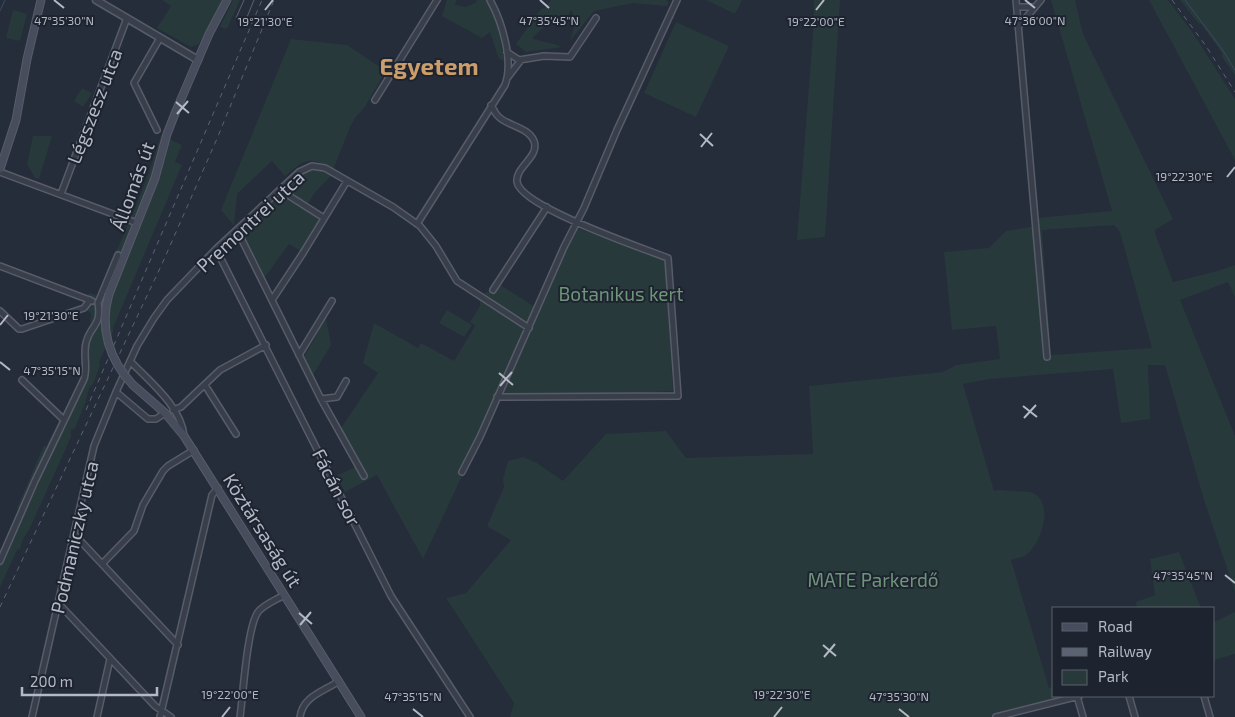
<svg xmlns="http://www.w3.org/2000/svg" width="1235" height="717" viewBox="0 0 1235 717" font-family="'Exo 2',sans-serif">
	<rect width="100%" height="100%" fill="#252c3a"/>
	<!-- green -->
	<path fill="#28393c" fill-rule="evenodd" d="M162,0H222L199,44L191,47L157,28L171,6Z
		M233,0H240L227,29L220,27Z
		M447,0H456L455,5L466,7L477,2L476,0H486C497,19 501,39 504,61L499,59L490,32L482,38L442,16Z
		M551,0H666L669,2L667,6L633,3L594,11L570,41L576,21L571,10L567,19L563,22L557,16L548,23L532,38C542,43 552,42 562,47L526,52L516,44L541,9L545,8Z
		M706,0H742L735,14Z
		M814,0H840L825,237L797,240L814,21Z
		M1051,0H1075L1083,34L1173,219L1155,230L1156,236L1173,282L1218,271L1235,265V297L1228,282L1180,300L1235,436V592L1204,500L1165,365H1148L1150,419L1121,423L1113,369L989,379L963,384L994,491C1000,489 1006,491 1013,491C1019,492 1028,491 1033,493C1055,504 1041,544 1026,555C1022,558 1015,558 1011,560L1049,688L1054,687V696H1084L1007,717H510L514,703L446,598L466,593L511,540L487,526L504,487L503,479L508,461L523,457L537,463L563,481L606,434L666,431L686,458L813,454L809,386L943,372L956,365L1000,359L996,326L952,330L944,252L989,248L1006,231L1036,226V218L1112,211ZM1114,225L1120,232L1152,348L1051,355L1042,230Z
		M1149,0H1168L1193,33L1235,99V160Z
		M1180,0H1235V75L1222,57V53L1201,24L1198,23Z
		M13,10L27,14L20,41L6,38Z
		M676,22L729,46L696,117L644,93Z
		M291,39L347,45L386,71L364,108L355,118L350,127L333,170C310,155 305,159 285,176L272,161L237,194L234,226L221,210Z
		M82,88L92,93L83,107L74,101Z
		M161,135L182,145L175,162L182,165L113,328V332L99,362L100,366L93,384L89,388L86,401L75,428L71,430V437L29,530L23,539L20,549L17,550L0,587V551L19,510L17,508L44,445L46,447L81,376V345L90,324L91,314L87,309L82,310L89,293L97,295C120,242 145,191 161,135Z
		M33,136H52L39,179L35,178L27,164Z
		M313,168L324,169L332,175L317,190L304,209L322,221L303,252L289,244L265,277L240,228L301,174Z
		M577,228L665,260L673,391L507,399L500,395L423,559L377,475L345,492L336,476L359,465L339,431L378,373L363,363L374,323L418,348L421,343L454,361L475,326L470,322L480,306V296L490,290L496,282L538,309Z
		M447,310L472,325L464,337L439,323Z
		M326,318L331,345L313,375L304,357Z
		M1179,552L1201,608H1137L1136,602L1155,595L1150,559Z
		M1235,612V654L1214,660V622Z"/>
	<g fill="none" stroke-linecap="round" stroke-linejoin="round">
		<!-- stream -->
		<path stroke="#3c4962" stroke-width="1" d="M1185,0L1222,49L1235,70
			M0,11L5,0"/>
		<defs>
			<path id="minor" d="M1016,0L1047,357
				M1017,7H1035
				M1019,26L1041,0
				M507,52L519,60L544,56L570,57L596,18
				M508,77L521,60
				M375,100L437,0
				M491,105C493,108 495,113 497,115C505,126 528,126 534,141C540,157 515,167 517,182C521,207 642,248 668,258L678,396L497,397
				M157,130L134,83L160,38
				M0,172L137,223
				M280,190L324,218
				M61,194L127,18
				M417,224L505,85C514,61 502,22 490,0
				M237,230L321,399L364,476
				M216,249L391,596L470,717
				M0,266L92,301
				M493,290L547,207
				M272,300L303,253L347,181
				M98,303L118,255
				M0,311L19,329H22L84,308L90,300
				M299,355L332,301
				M130,361C150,382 181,406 184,436
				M22,380L63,419
				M205,385L236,434
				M116,392L148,419H156L165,413
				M321,399L337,397L346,381
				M173,410L181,407L220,370L266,345
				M462,472L480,437L564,247L584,208L617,130L677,0
				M74,534L178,645
				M0,561L35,481L84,379C88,367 83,355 86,343C90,325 102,327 98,303
				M102,564L134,531L143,505L163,471L168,466L194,450
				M59,604L155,706L171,717
				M1077,696L1083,717
				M1129,696L1135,717
				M1204,696L1210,717
				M32,717L94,446L116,392L137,346L154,318L167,300L216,249L299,172L312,166L325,168L393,207L420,226L436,246L457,281L529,328
				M97,717L110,659
				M160,717L212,495L218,488
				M240,717C243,696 247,627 258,612C263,605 276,600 284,595
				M300,717C303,696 323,692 339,681
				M996,717L1079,696"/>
			<path id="tertiary" d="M96,0L198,60"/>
			<path id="secondary" d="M0,169L16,120L27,59L41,0
				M109,294L155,178L167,134L176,111L209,34L227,0
				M133,385L165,413L184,436L361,717"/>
		</defs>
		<!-- minor casing -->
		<use href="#minor" stroke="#575c68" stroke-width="8"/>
		<!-- tertiary casing -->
		<use href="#tertiary" stroke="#575c68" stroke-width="9"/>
		<!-- secondary casing -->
		<use href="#secondary" stroke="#575c68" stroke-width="9"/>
		<!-- minor -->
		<use href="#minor" stroke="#393e4b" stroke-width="5"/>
		<!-- tertiary -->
		<use href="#tertiary" stroke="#393e4b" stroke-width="6"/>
		<!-- secondary -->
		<use href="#secondary" stroke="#474d5d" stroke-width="7"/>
		<!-- tram -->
		<path stroke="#5b6271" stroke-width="1" d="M236,18L244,0
			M245,22L254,0"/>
		<!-- rail -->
		<path stroke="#5b6271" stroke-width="1" stroke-dasharray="5 5" stroke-linecap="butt" d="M1172,0L1206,46L1235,92
			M86,410L262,0
			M0,607L162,264L216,141L274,0"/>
		<defs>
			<path id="secondary-bridge" d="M109,294C99,327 109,360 133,385"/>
		</defs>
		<!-- secondary-bridge casing -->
		<use href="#secondary-bridge" stroke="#575c68" stroke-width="9" stroke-linecap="butt"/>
		<!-- secondary-bridge -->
		<use href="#secondary-bridge" stroke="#474d5d" stroke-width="7"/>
	</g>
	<!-- ticks -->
	<path fill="none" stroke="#b4b9c6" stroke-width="2" d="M54,0L64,8M540,0L549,8M1025,0L1035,8M265,10L273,0M816,10L824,0M176,102L189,113M177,114L188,101M700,134L713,146M701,147L712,133M1227,177L1235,167M0,325L8,315M0,362L10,370M499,373L513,385M500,386L512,372M1023,406L1037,417M1024,418L1036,405M1225,575L1235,583M299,613L312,624M300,625L311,612M823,645L836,656M824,657L835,644M413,709L423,717M899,709L909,717M222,717L230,707M774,717L782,707"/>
	<g text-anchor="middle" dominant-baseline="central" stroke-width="4" stroke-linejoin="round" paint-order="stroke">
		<!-- street labels -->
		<g font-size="19" fill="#b4b9c6" stroke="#1e242f">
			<text transform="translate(94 106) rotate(-69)">Légszesz utca</text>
			<text transform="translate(132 186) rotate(-70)">Állomás út</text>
			<text transform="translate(250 221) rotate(-43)">Premontrei utca</text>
			<text transform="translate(337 487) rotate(63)">Fácán sor</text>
			<text transform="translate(263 530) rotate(58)">Köztársaság út</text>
			<text transform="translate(74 537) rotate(-77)">Podmaniczky utca</text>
		</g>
		<!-- park labels -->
		<g font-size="19" fill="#6e957a" stroke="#1e242f">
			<text x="621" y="293">Botanikus kert</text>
			<text x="873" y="579">MATE Parkerdő</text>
		</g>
		<!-- district labels -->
		<g font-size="24" font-weight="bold" fill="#ca9d6b" stroke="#1e242f">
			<text x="429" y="65">Egyetem</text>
		</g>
	</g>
	<g font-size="12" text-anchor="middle" fill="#b4b9c6" stroke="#1e242f" stroke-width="4" stroke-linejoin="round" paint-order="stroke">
		<text x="64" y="25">47°35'30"N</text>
		<text x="549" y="25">47°35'45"N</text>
		<text x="1035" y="25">47°36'00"N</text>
		<text x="265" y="26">19°21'30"E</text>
		<text x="816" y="26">19°22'00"E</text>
		<text x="1184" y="181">19°22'30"E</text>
		<text x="51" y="320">19°21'30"E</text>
		<text x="52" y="375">47°35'15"N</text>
		<text x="1183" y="580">47°35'45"N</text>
		<text x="230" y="699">19°22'00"E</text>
		<text x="782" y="699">19°22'30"E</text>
		<text x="413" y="701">47°35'15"N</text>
		<text x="899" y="701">47°35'30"N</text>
	</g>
	<!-- legend -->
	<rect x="1052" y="607" width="162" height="90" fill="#1e242f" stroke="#5a606b"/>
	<rect x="1062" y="623" width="25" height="8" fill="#474d5d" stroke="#5a606b"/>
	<text x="1098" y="632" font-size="15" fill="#b4b9c6">Road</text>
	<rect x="1062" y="648" width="25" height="8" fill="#5b6271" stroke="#5a606b"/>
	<text x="1098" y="657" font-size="15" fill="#b4b9c6">Railway</text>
	<rect x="1062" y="670" width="25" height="15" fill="#28393c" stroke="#5a606b"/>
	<text x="1098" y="682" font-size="15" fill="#b4b9c6">Park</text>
	<!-- scale -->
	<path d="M22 687v8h135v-8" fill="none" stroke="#b4b9c6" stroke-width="2.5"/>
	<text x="30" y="687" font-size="15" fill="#b4b9c6" stroke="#1e242f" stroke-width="4" paint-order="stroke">200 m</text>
</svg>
